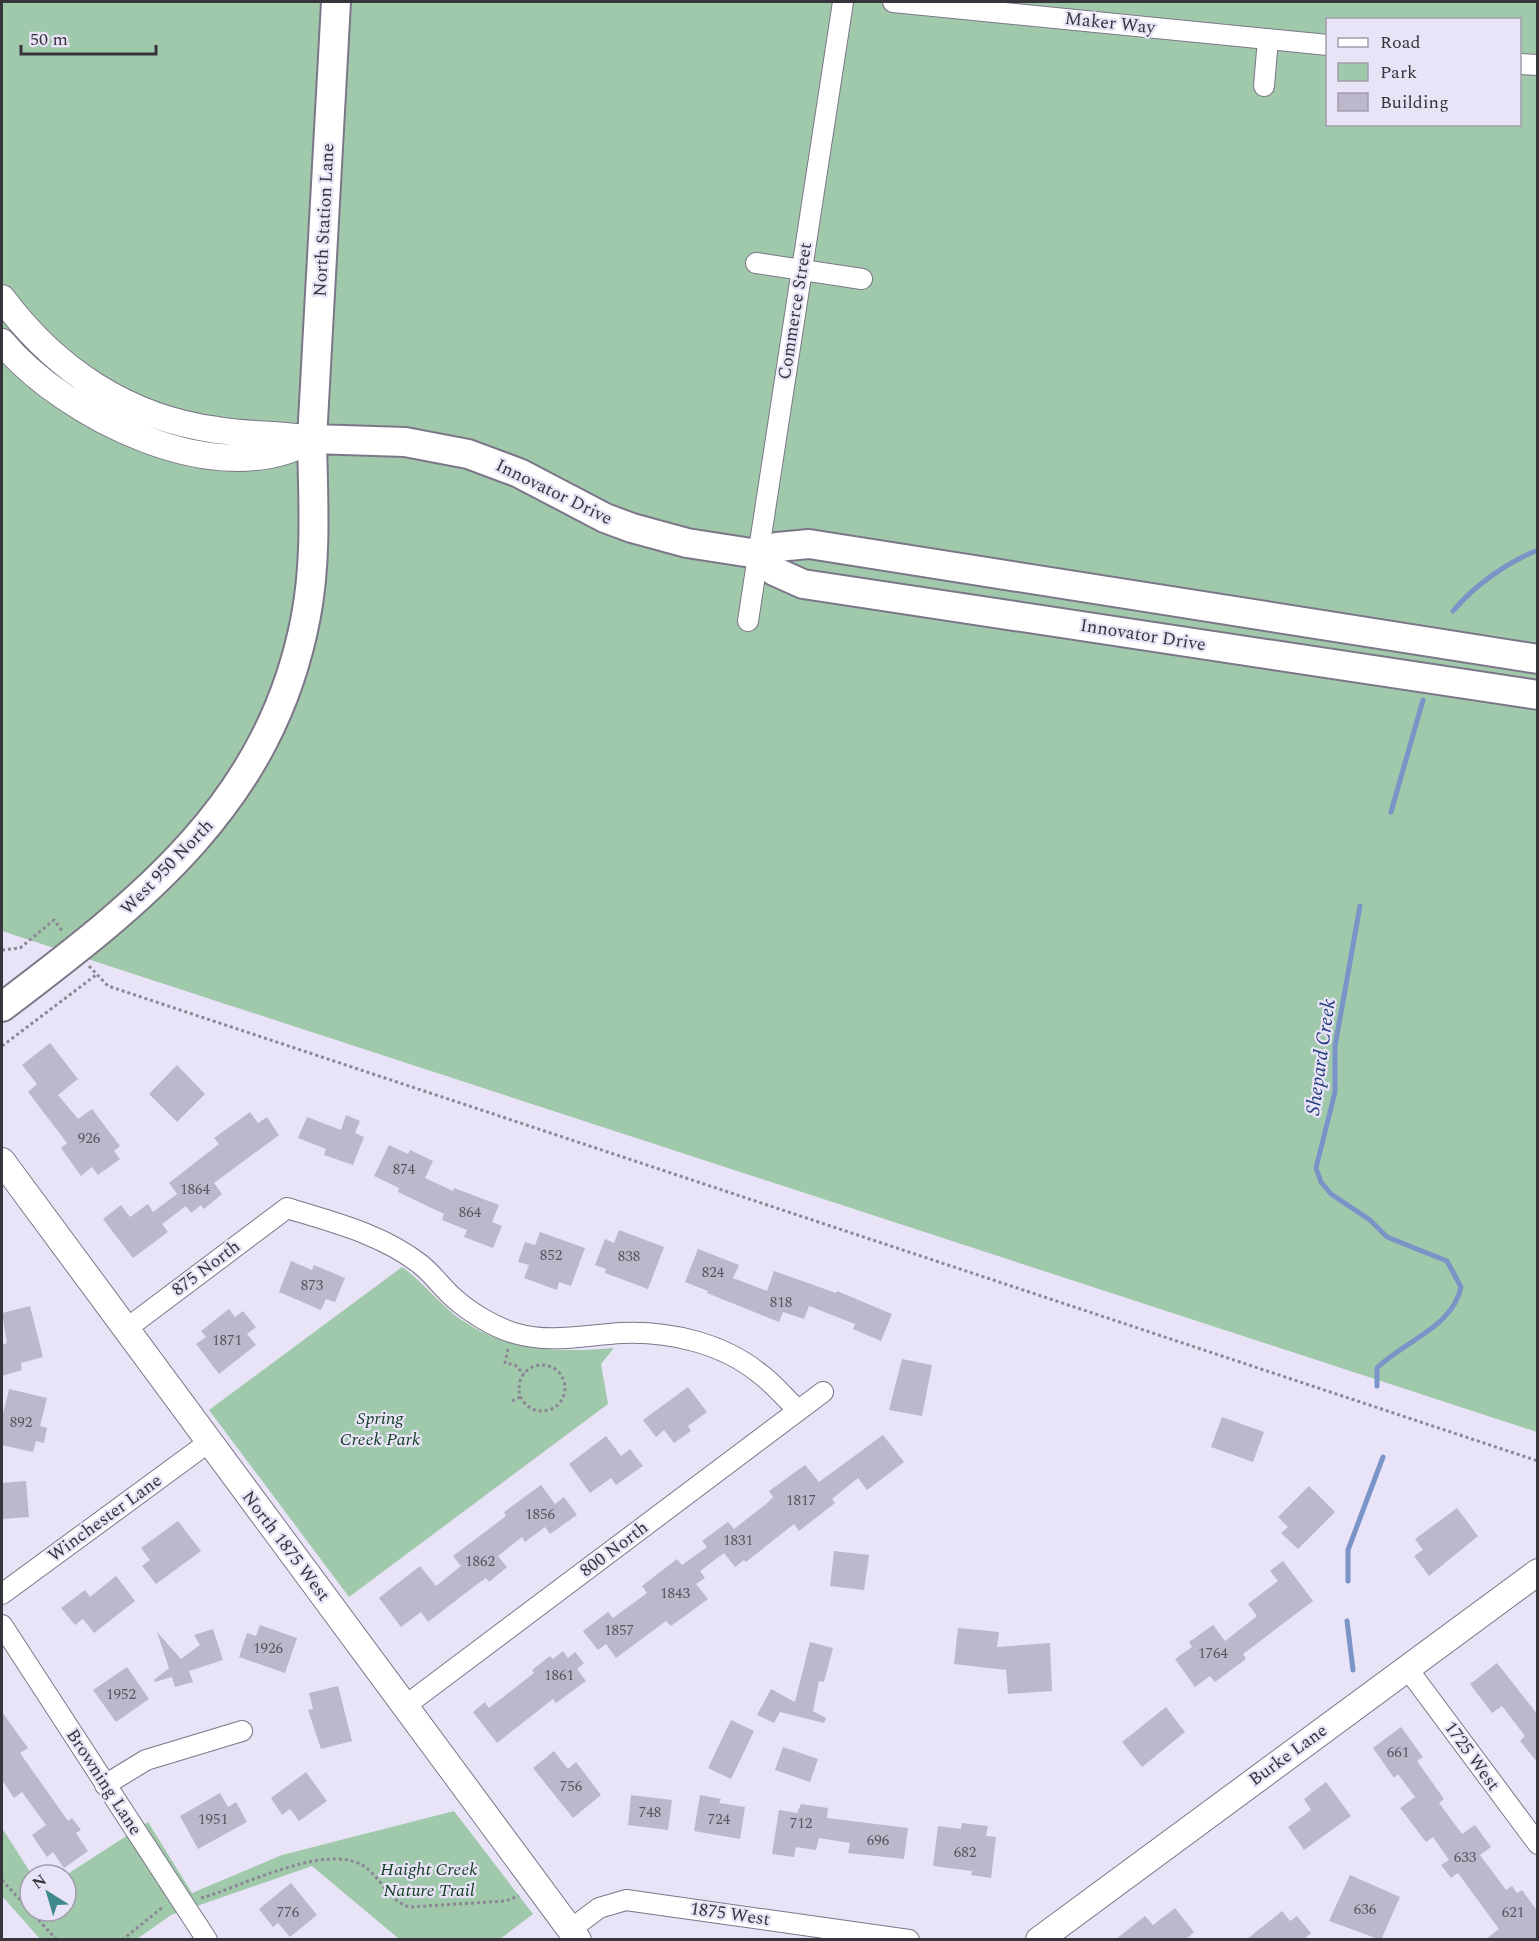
<svg xmlns="http://www.w3.org/2000/svg" width="1539" height="1941" viewBox="0 0 1539 1941" font-family="Spectral,serif">
	<rect width="100%" height="100%" fill="#e9e3f7"/>
	<!-- green -->
	<path fill="#a0c9ab" fill-rule="evenodd" d="M2,2H1537V1432L2,931ZM1328,20H1520V124H1328Z
		M402,1267C422,1281 437,1301 456,1316C504,1351 557,1353 614,1348L601,1364L608,1404L349,1597L209,1410Z
		M454,1811L533,1914L500,1939H399L312,1866L171,1915L137,1939H40L2,1896V1828L32,1875L30,1911H66V1875L148,1822L192,1893L282,1855Z"/>
	<g fill="none" stroke-linecap="round" stroke-linejoin="round">
		<!-- stream -->
		<path stroke="#7a94c8" stroke-width="5" d="M1453,611C1475,585 1506,563 1538,550
			M1391,812L1423,700
			M1360,906L1335,1046V1092L1316,1168L1321,1182L1331,1194L1370,1220L1387,1237L1447,1261L1461,1287C1453,1327 1404,1341 1377,1368V1386
			M1348,1581V1550L1383,1457
			M1347,1621L1353,1670"/>
	</g>
	<!-- building -->
	<path fill="#bdb7cb" d="M50,1043L78,1079L58,1095L78,1119L92,1109L120,1146L114,1151L120,1159L98,1175L92,1167L81,1176L61,1148L67,1143L28,1092L37,1084L22,1065Z
		M177,1065L205,1094L177,1122L149,1094Z
		M250,1112L258,1123L267,1117L279,1135L214,1183L222,1194L204,1209L201,1205L191,1213L186,1206L162,1224L168,1232L133,1258L103,1219L121,1205L130,1217L148,1204L153,1212L177,1194L169,1183L219,1144L214,1138Z
		M346,1115L360,1121L355,1133L364,1137L353,1165L324,1155L326,1149L298,1138L307,1117L341,1130Z
		M389,1145L408,1154L410,1150L433,1161L425,1178L453,1191L454,1188L499,1205L492,1222L502,1226L493,1248L464,1237L467,1230L442,1220L444,1214L398,1192L399,1188L374,1176Z
		M619,1230L664,1247L648,1289L605,1273L606,1269L595,1265L605,1239L614,1243Z
		M540,1232L585,1248L571,1286L559,1282L557,1290L524,1278L529,1265L518,1262L525,1242L535,1245Z
		M698,1249L739,1265L733,1278L767,1291L774,1271L836,1293L837,1291L892,1314L881,1341L853,1329L855,1324L809,1306L804,1319L783,1312L779,1322L707,1293L708,1291L685,1282Z
		M291,1261L312,1270L314,1265L345,1278L335,1302L326,1299L321,1310L279,1292Z
		M30,1306L43,1357L21,1363L22,1370L2,1376V1345L7,1343L2,1313Z
		M229,1309L235,1317L243,1311L256,1327L247,1334L256,1345L219,1374L196,1344L206,1337L201,1331Z
		M902,1359L932,1365L922,1416L889,1410Z
		M688,1387L707,1412L688,1426L691,1431L674,1443L664,1430L656,1437L643,1420Z
		M9,1389L47,1398L40,1426L47,1428L44,1443L36,1441L33,1452L2,1445V1418Z
		M1222,1417L1264,1432L1253,1462L1211,1447Z
		M883,1435L904,1462L867,1490L858,1478L832,1499L835,1503L799,1531L794,1524L746,1562L744,1560L735,1567L724,1553L700,1571L705,1578L696,1584L708,1599L671,1626L666,1621L616,1658L606,1644L598,1650L583,1631L608,1612L613,1618L647,1593L642,1586L677,1559L682,1565L707,1547L702,1541L728,1522L734,1529L766,1504L773,1497L769,1491L805,1465L819,1482Z
		M606,1436L621,1456L630,1449L643,1466L616,1485L611,1478L590,1493L569,1464Z
		M26,1481L29,1517L2,1519V1483Z
		M541,1485L555,1504L564,1497L577,1515L550,1534L545,1527L525,1542L522,1537L498,1556L507,1567L489,1582L486,1578L476,1585L428,1622L421,1612L401,1627L379,1598L420,1566L436,1586L461,1566L453,1556L506,1516L504,1512Z
		M1309,1486L1335,1512L1298,1549L1281,1533L1288,1527L1278,1517Z
		M1457,1508L1478,1536L1429,1576L1414,1556L1423,1550L1415,1539Z
		M178,1521L201,1551L156,1584L142,1566L150,1560L141,1548Z
		M834,1551L869,1555L864,1590L830,1586Z
		M1283,1561L1313,1601L1243,1654L1246,1659L1215,1682L1210,1676L1195,1687L1175,1659L1192,1647L1189,1642L1213,1625L1225,1641L1257,1616L1248,1604L1278,1581L1270,1571Z
		M116,1576L135,1601L94,1633L83,1619L75,1625L61,1608L85,1590L90,1597Z
		M260,1625L297,1638L285,1673L239,1657L247,1633L256,1636Z
		M958,1628L999,1632L997,1647L1050,1643L1052,1691L1008,1694L1006,1670L954,1664Z
		M213,1629L223,1660L189,1671L193,1682L175,1687L172,1677L155,1682L154,1680L169,1668L157,1632L181,1659L200,1645L194,1635Z
		M810,1642L833,1648L824,1682L819,1681L813,1711L826,1718L824,1723L780,1712L774,1723L757,1715L771,1689L795,1702Z
		M563,1651L568,1658L575,1652L584,1663L577,1669L586,1681L556,1703L553,1699L497,1743L473,1712L485,1702L489,1708L534,1673L532,1670L550,1656L553,1659Z
		M1497,1663L1538,1715V1763L1520,1741L1525,1736L1502,1706L1492,1713L1470,1684Z
		M127,1667L149,1699L116,1722L93,1690Z
		M338,1686L352,1741L321,1749L308,1710L313,1709L309,1693Z
		M1166,1707L1185,1732L1142,1767L1122,1742Z
		M2,1712L28,1748L20,1753L68,1821L72,1818L81,1830L76,1833L88,1851L64,1868L53,1852L47,1857L32,1835L46,1825L22,1792L14,1798L2,1780Z
		M731,1720L754,1731L731,1779L708,1768Z
		M1401,1727L1423,1757L1417,1761L1444,1799L1439,1803L1462,1834L1475,1825L1491,1847L1480,1855L1506,1890L1512,1886L1517,1893L1522,1890L1538,1912V1936L1533,1940H1485L1499,1929L1458,1873L1451,1878L1441,1865L1449,1860L1433,1837L1426,1842L1400,1808L1415,1797L1398,1774L1394,1778L1373,1748Z
		M783,1747L818,1759L810,1782L775,1770Z
		M554,1751L568,1769L576,1762L601,1795L573,1818L533,1768Z
		M306,1772L327,1801L299,1821L290,1809L282,1815L271,1798Z
		M1326,1782L1351,1816L1304,1850L1288,1827L1311,1810L1304,1799Z
		M220,1793L228,1807L236,1802L247,1822L198,1849L180,1816Z
		M631,1795L672,1800L668,1830L628,1825Z
		M700,1795L721,1799L719,1803L745,1807L740,1839L694,1831Z
		M801,1804L828,1808L827,1818L908,1828L904,1859L848,1853L850,1843L819,1838L816,1850L796,1847L794,1857L772,1854L779,1810L797,1813Z
		M962,1823L988,1826L986,1836L996,1837L991,1878L971,1875L972,1871L933,1866L938,1826L961,1829Z
		M1350,1875L1400,1897L1381,1940L1329,1921Z
		M291,1883L317,1915L290,1937L278,1923L273,1927L259,1909Z
		M1175,1908L1194,1932L1185,1940H1115L1145,1916L1153,1925Z
		M1282,1911L1290,1921L1297,1916L1311,1933L1303,1940H1246Z"/>
	<g fill="none" stroke-linecap="round" stroke-linejoin="round">
		<defs>
			<path id="minor" d="M893,2L1328,45
				M1520,64L1538,65
				M1264,86L1268,39
				M756,263L862,279
				M748,621L843,2
				M126,1329L287,1208C332,1222 382,1234 420,1264C433,1274 443,1289 455,1299C471,1313 494,1327 514,1333C551,1344 585,1335 622,1333C669,1331 722,1343 759,1373C773,1383 785,1398 798,1410
				M2,1594L209,1442
				M2,1625L207,1940
				M1407,1668L1538,1844
				M405,1706L823,1392
				M105,1785L146,1760L242,1731
				M571,1929L599,1908L626,1900L909,1940"/>
			<path id="tertiary" d="M2,298C55,369 127,418 217,430C248,435 280,434 312,439
				M2,342C64,416 219,495 312,439
				M2,1161L578,1940
				M1039,1940L1538,1572"/>
			<path id="secondary" d="M312,439L405,442L468,454L519,473L605,518L632,528L687,543L758,554L777,547L809,544L1538,659
				M758,554L774,571L803,584L1538,695
				M2,1007C143,900 271,802 306,616C317,558 313,497 312,439L336,2"/>
		</defs>
		<!-- minor casing -->
		<use href="#minor" stroke="#7c7688" stroke-width="22"/>
		<!-- tertiary casing -->
		<use href="#tertiary" stroke="#7c7688" stroke-width="28"/>
		<!-- secondary casing -->
		<use href="#secondary" stroke="#7c7688" stroke-width="32"/>
		<!-- path -->
		<path stroke="#8b8795" stroke-width="3" stroke-dasharray="3 3" stroke-linecap="butt" d="M2,950L20,948L54,920L63,932
			M89,966L108,986L1538,1461
			M2,1046L96,975
			M508,1349L505,1363L515,1365L524,1374
			M519 1388a23 23 0 1 1 46 0a23 23 0 1 1-46 0Z
			M512,1401L520,1397
			M2,1880L57,1940
			M201,1898C242,1887 323,1843 362,1865C381,1876 388,1902 410,1907L505,1901L519,1896
			M122,1940L163,1907"/>
		<!-- minor -->
		<use href="#minor" stroke="#fff" stroke-width="20"/>
		<!-- tertiary -->
		<use href="#tertiary" stroke="#fff" stroke-width="26"/>
		<!-- secondary -->
		<use href="#secondary" stroke="#fff" stroke-width="28"/>
	</g>
	<g text-anchor="middle" dominant-baseline="central" stroke-width="4.5" stroke-linejoin="round" paint-order="stroke">
		<!-- number labels -->
		<g font-size="15" fill="#585560">
			<text x="89" y="1138">926</text>
			<text x="404" y="1169">874</text>
			<text x="195" y="1189">1864</text>
			<text x="470" y="1212">864</text>
			<text x="551" y="1255">852</text>
			<text x="629" y="1256">838</text>
			<text x="713" y="1272">824</text>
			<text x="312" y="1285">873</text>
			<text x="781" y="1302">818</text>
			<text x="227" y="1340">1871</text>
			<text x="21" y="1422">892</text>
			<text x="801" y="1500">1817</text>
			<text x="540" y="1514">1856</text>
			<text x="738" y="1540">1831</text>
			<text x="480" y="1561">1862</text>
			<text x="675" y="1593">1843</text>
			<text x="619" y="1630">1857</text>
			<text x="268" y="1648">1926</text>
			<text x="1213" y="1653">1764</text>
			<text x="559" y="1675">1861</text>
			<text x="121" y="1694">1952</text>
			<text x="1398" y="1752">661</text>
			<text x="571" y="1786">756</text>
			<text x="650" y="1812">748</text>
			<text x="213" y="1819">1951</text>
			<text x="719" y="1819">724</text>
			<text x="801" y="1823">712</text>
			<text x="878" y="1840">696</text>
			<text x="965" y="1852">682</text>
			<text x="1465" y="1857">633</text>
			<text x="1365" y="1909">636</text>
			<text x="288" y="1912">776</text>
			<text x="1513" y="1912">621</text>
		</g>
		<!-- street labels -->
		<g font-size="18" fill="#37343c" stroke="#e9e3f7">
			<text transform="translate(1110 23) rotate(6)">Maker Way</text>
			<text transform="translate(324 220) rotate(-87)">North Station Lane</text>
			<text transform="translate(795 311) rotate(-81)">Commerce Street</text>
			<text transform="translate(554 492) rotate(26)">Innovator Drive</text>
			<text transform="translate(1143 635) rotate(9)">Innovator Drive</text>
			<text transform="translate(167 867) rotate(-46)">West 950 North</text>
			<text transform="translate(206 1268) rotate(-37)">875 North</text>
			<text transform="translate(105 1518) rotate(-36)">Winchester Lane</text>
			<text transform="translate(286 1546) rotate(53)">North 1875 West</text>
			<text transform="translate(614 1549) rotate(-37)">800 North</text>
			<text transform="translate(1288 1755) rotate(-36)">Burke Lane</text>
			<text transform="translate(1472 1756) rotate(54)">1725 West</text>
			<text transform="translate(104 1782) rotate(57)">Browning Lane</text>
			<text transform="translate(730 1914) rotate(8)">1875 West</text>
		</g>
		<!-- park labels -->
		<g font-size="18" font-style="italic" fill="#174126" stroke="#e9e3f7">
			<text x="380" y="1418">Spring<tspan x="380" dy="21">Creek Park</tspan></text>
			<text x="429" y="1869">Haight Creek<tspan x="429" dy="21">Nature Trail</tspan></text>
		</g>
		<!-- water labels -->
		<g font-size="20" font-style="italic" fill="#1f3b79" stroke="#e9e3f7">
			<text transform="translate(1321 1057) rotate(-82)">Shepard Creek</text>
		</g>
	</g>
	<!-- border -->
	<rect width="1539" height="1941" fill="none" stroke="#37343c" stroke-width="6"/>
	<!-- legend -->
	<rect x="1326" y="18" width="195" height="108" fill="#e9e3f7" stroke="#a29dac" stroke-width="1.5"/>
	<rect x="1338" y="38" width="30" height="9" fill="#ffffff" stroke="#a29dac" stroke-width="1.5"/>
	<text x="1380" y="48" font-size="18" fill="#37343c">Road</text>
	<rect x="1338" y="63" width="30" height="18" fill="#a0c9ab" stroke="#a29dac" stroke-width="1.5"/>
	<text x="1380" y="78" font-size="18" fill="#37343c">Park</text>
	<rect x="1338" y="93" width="30" height="18" fill="#bdb7cb" stroke="#a29dac" stroke-width="1.5"/>
	<text x="1380" y="108" font-size="18" fill="#37343c">Building</text>
	<!-- north arrow -->
	<g transform="translate(48 1893) rotate(323)"><circle r="28" fill="#e9e3f7" stroke="#a29dac" stroke-width="1.5"/>
	<path d="M0-4.5L10 22L0 15L-10 22Z" fill="#3f888b"/>
	<text y="-9" font-size="16" font-weight="bold" text-anchor="middle" fill="#37343c">N</text>
	</g>
	<!-- scale -->
	<path d="M21 45v9h135v-9" fill="none" stroke="#37343c" stroke-width="3"/>
	<text x="30" y="45" font-size="18" fill="#37343c" stroke="#e9e3f7" stroke-width="4.5" paint-order="stroke">50 m</text>
</svg>
